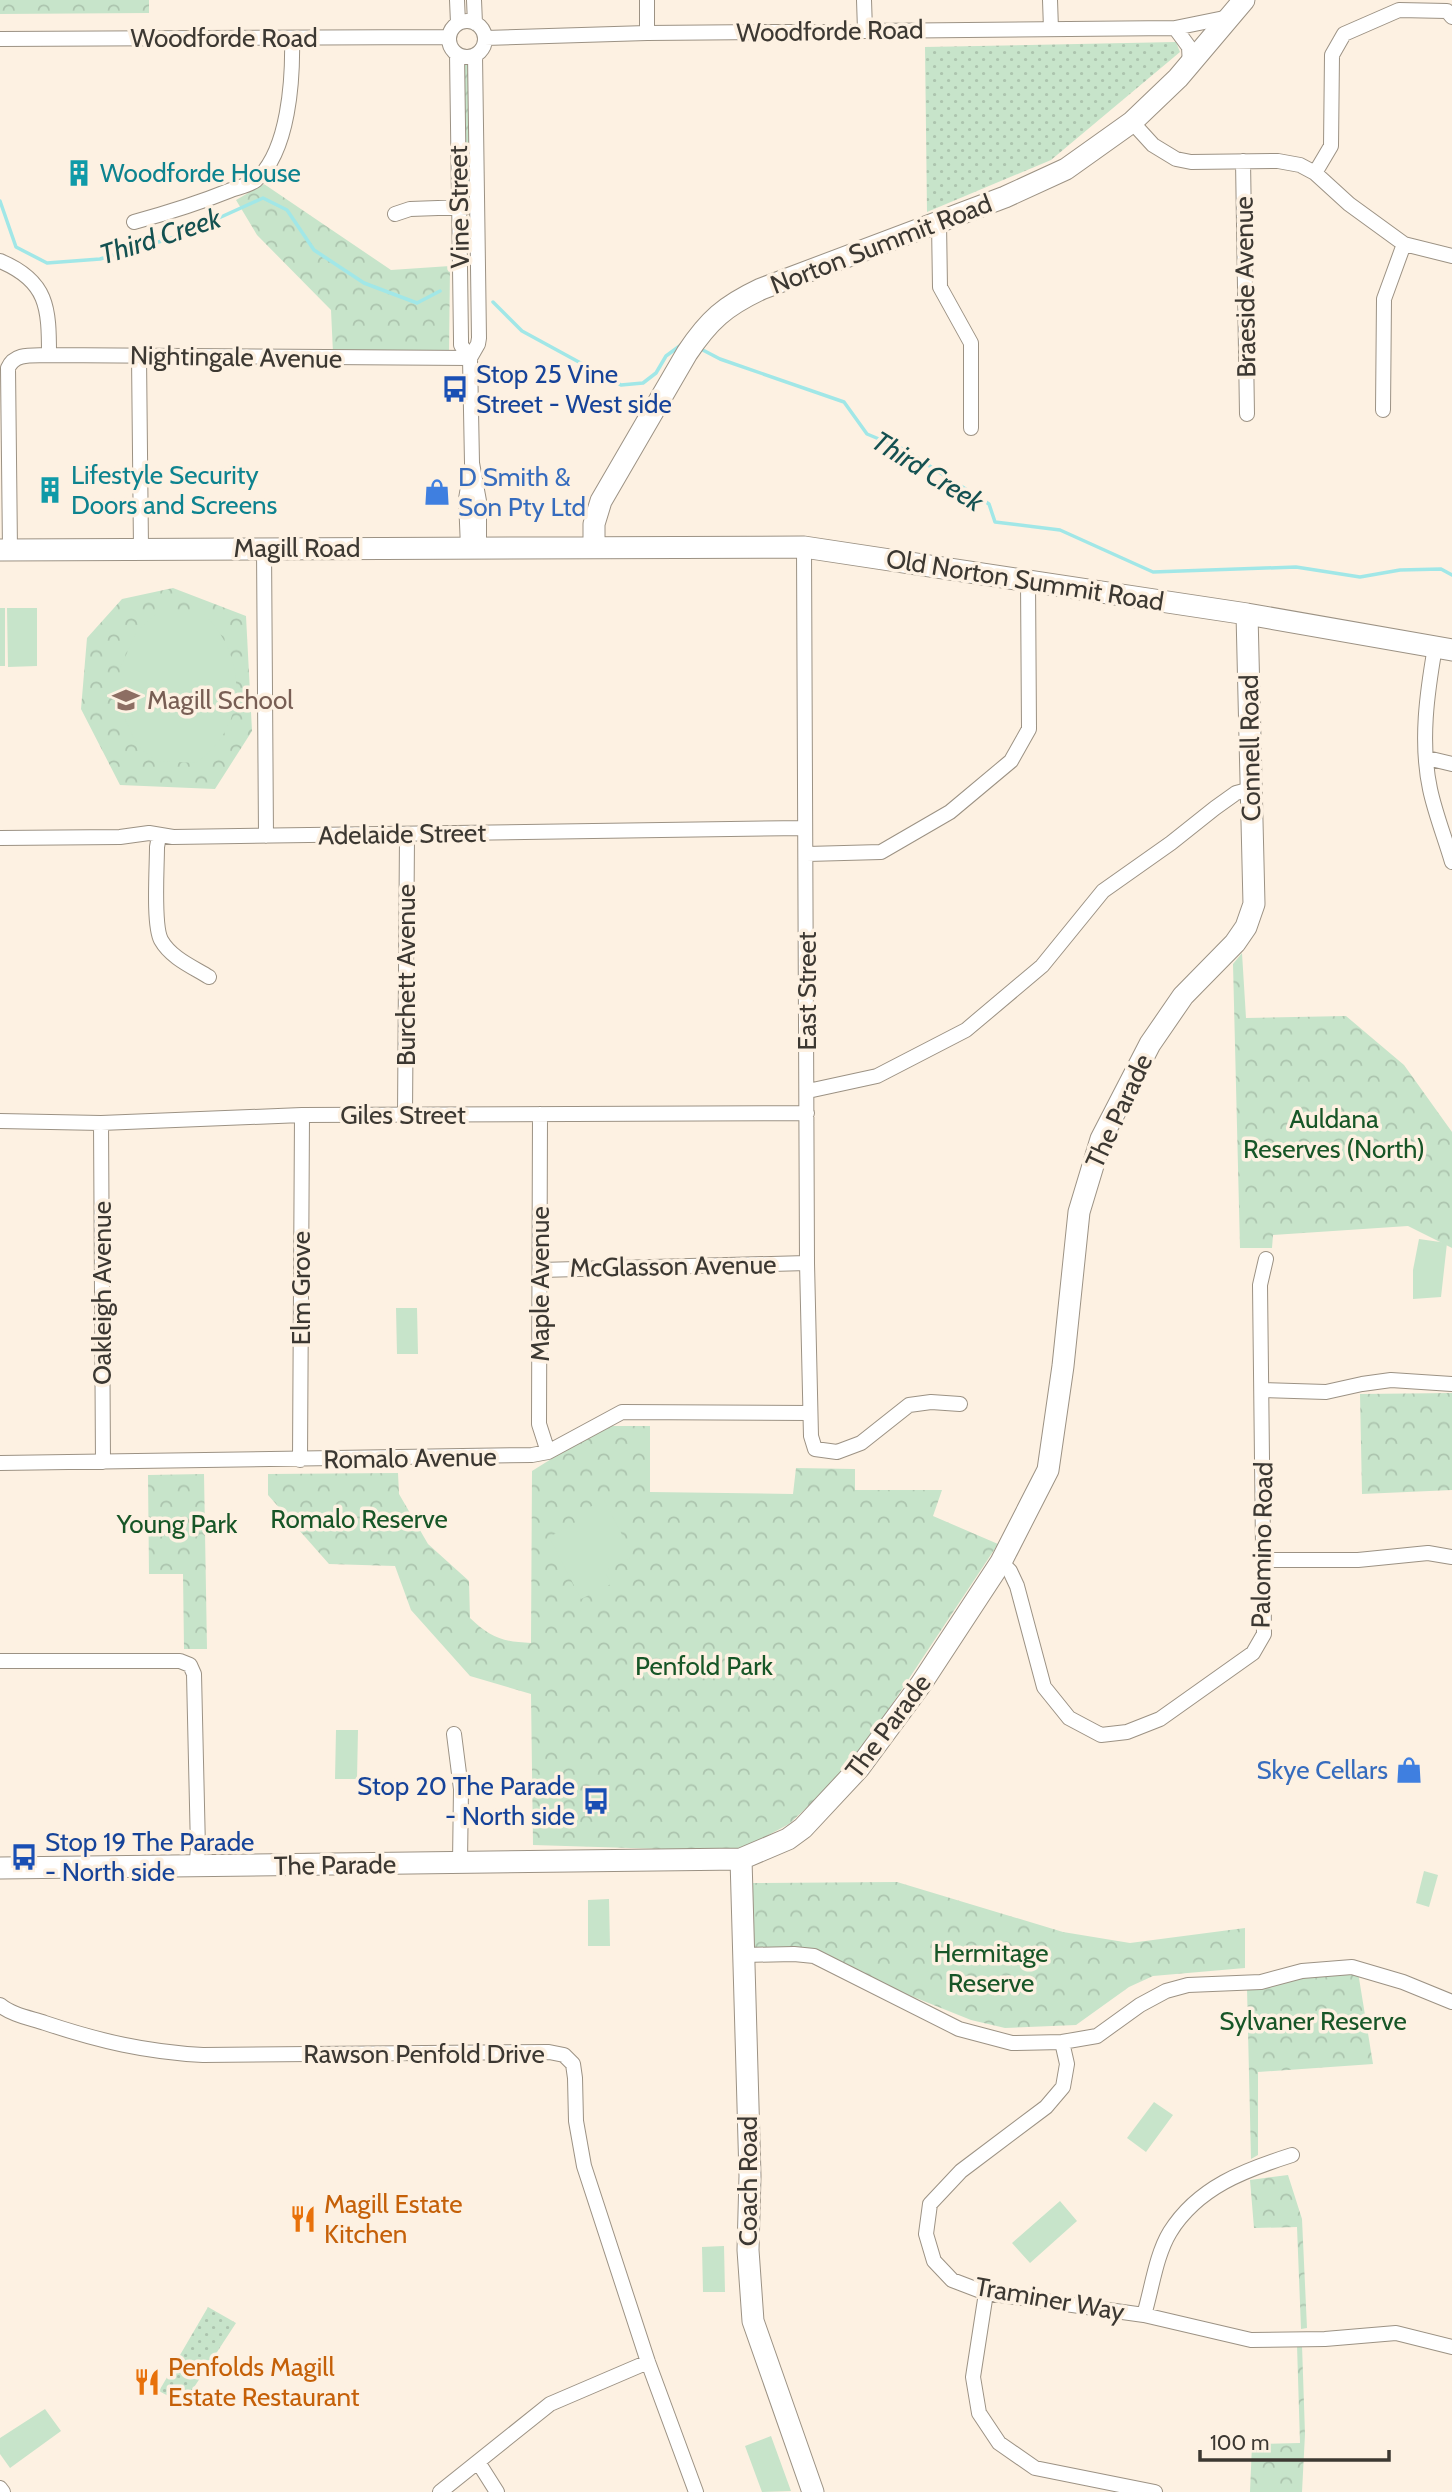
<svg xmlns="http://www.w3.org/2000/svg" width="1452" height="2492" viewBox="0 0 1452 2492" font-family="Cabin,sans-serif">
	<defs>
		<pattern id="grass-dots" width="8" height="8" patternUnits="userSpaceOnUse" patternTransform="scale(1.75)"><rect width="8" height="8" fill="#c7e4ca"/><path d="M2 2h.1M6 6h.1" fill="none" stroke="#acc4ae" stroke-width="1.8" stroke-linecap="round"/></pattern>
		<pattern id="forest-crowns" width="20" height="18" patternUnits="userSpaceOnUse" patternTransform="scale(1.75)"><rect width="20" height="18" fill="#c7e4ca"/><path d="M2 6a3 3 0 1 1 6 0M12 15a3 3 0 1 1 6 0" fill="none" stroke="#acc4ae"/></pattern>
		<pattern id="garden-furrows" width="10" height="10" patternUnits="userSpaceOnUse" patternTransform="scale(1.75)"><rect width="10" height="10" fill="#c7e4ca"/><path d="M-1 1l2-2M0 10L10 0M9 11l2-2" fill="none" stroke="#acc4ae"/></pattern>
	</defs>
	<rect width="100%" height="100%" fill="#fdf1e2"/>
	<!-- grass -->
	<path fill="url(#grass-dots)" d="M1176,42L1180,52L1051,160L927,212L925,47Z
		M208,2307L236,2323L187,2398L176,2392L172,2398L159,2391Z"/>
	<!-- forest -->
	<path fill="url(#forest-crowns)" d="M0,0H149V13L0,14Z
		M264,184L391,270L450,266L449,354L333,353L331,310L257,235L236,200Z
		M173,588L246,616L252,731L215,789L120,785L81,709L87,638L122,599Z
		M1242,953L1246,1018L1346,1016L1404,1065L1452,1132V1248L1408,1226L1273,1235L1272,1248H1240L1233,964Z
		M1452,1393V1490L1362,1494L1360,1394Z
		M604,1426H650V1492L793,1494L796,1468L855,1469V1490H942L933,1516L998,1544L869,1739L832,1784L789,1824L752,1844L728,1851L533,1845L531,1694L470,1676L411,1610L395,1566L329,1564L268,1495V1474L398,1473L399,1494L428,1544L469,1581L470,1618C490,1637 502,1642 531,1643L532,1471Z
		M204,1474L207,1649H184L183,1574H149L148,1475Z
		M897,1882L1063,1932L1130,1943L1245,1928V1968L1153,1976L1129,1987L1076,2025L1005,2028L971,2020L876,1982L812,1950L753,1949L751,1883Z
		M1358,1972L1373,2064L1258,2072V2155L1251,2159L1247,1988L1285,1980Z
		M1288,2175L1302,2219L1307,2328L1301,2329L1297,2227L1254,2228L1250,2180Z
		M1297,2345H1302L1305,2434L1302,2492H1250L1252,2444L1300,2443Z"/>
	<!-- garden -->
	<path fill="url(#garden-furrows)" d="M464,63H469L470,190H465Z"/>
	<!-- pitch -->
	<path fill="#c7e4ca" d="M0,608H5V666H0Z
		M7,608H37V666L8,667Z
		M156,614H204C248,657 249,726 196,763L157,761L142,750L134,739L120,708V669L136,632Z
		M1419,1239L1447,1243L1441,1297L1413,1299V1270Z
		M396,1308H417L418,1354H397Z
		M604,1500L633,1556L605,1571L611,1584L581,1599L549,1537L576,1523L572,1516Z
		M336,1730H358L357,1779H335Z
		M1424,1871L1438,1875L1429,1907L1416,1903Z
		M609,1899L610,1946H588V1900Z
		M1154,2102L1173,2115L1146,2152L1127,2138Z
		M1060,2201L1077,2221L1030,2263L1012,2243Z
		M724,2246L725,2292H703L702,2247Z
		M45,2409L61,2431L10,2468L0,2454V2438Z
		M771,2436L791,2491L762,2492L745,2446Z"/>
	<g fill="none" stroke-linecap="round" stroke-linejoin="round">
		<!-- stream -->
		<path stroke="#a1e7e7" stroke-width="3.5" d="M0,201L16,247L47,263L100,259L179,236L263,198L287,210L314,250L364,283L417,303L440,291
			M493,302L522,331L621,385L643,383L656,373L666,356L681,345
			M699,348L720,359L844,402L867,434L903,449L989,504L995,522L1060,530L1153,572L1296,567L1360,577L1400,570L1441,569L1452,575"/>
		<defs>
			<path id="street" d="M457,0L458,23
				M474,0L475,23
				M647,0V33
				M864,0L865,30
				M1050,0L1051,29
				M449 39a18 18 0 1 1 36 0a18 18 0 1 1-36 0Z
				M1175,28L1189,47L1190,65
				M485,38L647,33L1175,28L1229,17
				M0,39L448,37
				M457,54L461,339V345L470,358L472,463L479,501V547
				M1132,122L1153,145L1176,159L1191,162L1278,161L1300,165L1315,173L1349,204L1404,244L1452,256
				M1243,161L1247,414
				M1315,173L1331,146L1332,55L1344,34L1399,10L1447,11L1452,17
				M395,214L410,209L466,207
				M134,222C167,213 199,203 231,190C239,187 250,185 256,180C289,151 293,79 292,38
				M939,223L940,287L971,343V428
				M0,261C48,281 49,308 49,355
				M139,356L141,549
				M470,358L478,344L479,338L475,55
				M1383,410L1384,299L1404,244
				M468,547L466,499L470,475
				M804,547L807,1263L811,1436L815,1449L837,1452L861,1443L909,1405L931,1402L960,1404
				M264,548L266,836
				M10,550L8,368C15,352 34,356 49,355L470,358
				M1435,647C1427,693 1420,742 1430,789C1435,813 1445,838 1452,862
				M1427,758L1452,764
				M159,836L157,847C157,868 153,925 161,940C171,958 193,967 209,977
				M0,838L120,837L149,833L173,837L805,828
				M807,854L881,852L950,812L1011,761L1029,729L1028,581
				M808,1091L877,1076L966,1030L1042,966L1103,891L1171,843L1215,808L1236,793L1251,789
				M540,1114L539,1424L548,1452
				M405,1115L407,835
				M0,1121L101,1123L302,1115L807,1113
				M101,1123L103,1462
				M540,1270L807,1263
				M1263,1390L1326,1392L1362,1384L1391,1380L1452,1384
				M300,1460L302,1115
				M0,1463L532,1455L548,1452L622,1412L810,1413
				M1264,1560H1358L1428,1553L1452,1557
				M1001,1562L1010,1571L1017,1586L1044,1687L1069,1718L1101,1735L1127,1732L1160,1719L1253,1653L1264,1634L1260,1285L1266,1259
				M0,1661H180L190,1665L194,1674L198,1849L196,1867
				M454,1734L461,1789L460,1862
				M745,1955L794,1954L814,1956L959,2029L1012,2043L1062,2042L1097,2036L1140,2005L1166,1991L1188,1985L1261,1982L1302,1971L1352,1967L1403,1982L1452,2002
				M0,2005C12,2015 30,2018 45,2023C99,2041 146,2052 203,2055L549,2052L564,2055L573,2064L575,2078L576,2121L584,2166L648,2362L696,2492
				M1062,2042L1067,2064L1063,2087L1046,2107L961,2171L930,2204L926,2234L934,2261L952,2280L986,2293L1144,2315L1251,2340L1325,2339L1396,2333L1452,2347
				M986,2293L973,2377L979,2413L999,2443L1035,2468L1155,2492
				M1144,2315C1152,2288 1156,2255 1170,2232C1198,2187 1245,2170 1292,2155
				M478,2462L497,2492
				M0,2488L3,2492
				M440,2492L550,2404L648,2362"/>
			<path id="secondary" d="M594,547V524L601,501L687,353C709,320 725,306 761,289L1005,197L1066,169L1132,122L1178,78L1244,0
				M0,550L804,547L1247,614L1452,650
				M741,1859L750,2176L748,2250L753,2321L813,2492
				M0,1868L741,1859L788,1839L803,1828L859,1768L921,1684L1001,1562L1048,1470L1063,1366L1079,1212L1101,1139L1150,1044L1183,996L1235,943L1246,927L1254,904L1247,614"/>
		</defs>
		<!-- street casing -->
		<use href="#street" stroke="#9c9284" stroke-width="16"/>
		<!-- secondary casing -->
		<use href="#secondary" stroke="#9c9284" stroke-width="23"/>
		<!-- street -->
		<use href="#street" stroke="#fff" stroke-width="14"/>
		<!-- secondary -->
		<use href="#secondary" stroke="#fff" stroke-width="21"/>
	</g>
	<!-- icons -->
	<defs>
		<symbol id="building-bare" viewBox="-9 -9 18 18"><path d="M-4-6H4V6H1V3H-1V6H-4ZM-2.5-4.3h1.7v1.8h-1.7ZM.8-4.3h1.7v1.8H.8ZM-2.5-1h1.7V.8h-1.7ZM.8-1h1.7V.8H.8Z" fill="#0f9aa8" stroke="#fdf1e2" stroke-width="2.5" paint-order="stroke"/></symbol>
		<symbol id="bus-bare" viewBox="-9 -9 18 18"><path d="M-5-6H5V4H4V6H2V4H-2V6H-4V4H-5ZM-3.5-4V0h7V-4ZM-3.5 1.2v1.5H-2V1.2ZM2 1.2v1.5H3.5V1.2Z" fill="#1a4fb4" stroke="#fdf1e2" stroke-width="2.5" paint-order="stroke"/></symbol>
		<symbol id="shop-bare" viewBox="-9 -9 18 18"><path d="M-5-2.5h2.3a2.7 3.5 0 0 1 5.4 0H5L5.5 6h-11ZM-1.5-2.5h3a1.5 2.3 0 0 0-3 0Z" fill="#3f7fe0" stroke="#fdf1e2" stroke-width="2.5" paint-order="stroke"/></symbol>
		<symbol id="school-bare" viewBox="-9 -9 18 18"><path d="M0-5L7-2L0 1L-7-2ZM-4 1L0 2.5L4 1V4Q0 6-4 4Z" fill="#8d6e63" stroke="#fdf1e2" stroke-width="2.5" paint-order="stroke"/></symbol>
		<symbol id="restaurant-bare" viewBox="-9 -9 18 18"><path d="M-5-6h1v4h1v-4h1v4h1v-4h1v5L-1.5 .5V6h-2V.5L-5-1ZM5-6V6H3V1.5H1.5Q1.5-4 5-6Z" fill="#e8710a" stroke="#fdf1e2" stroke-width="2.5" paint-order="stroke"/></symbol>
	</defs>
	<g fill-rule="evenodd">
		<use href="#building-bare" x="60" y="154" width="38" height="38"/>
		<use href="#bus-bare" x="436" y="370" width="38" height="38"/>
		<use href="#building-bare" x="31" y="471" width="38" height="38"/>
		<use href="#shop-bare" x="418" y="473" width="38" height="38"/>
		<use href="#school-bare" x="107" y="681" width="38" height="38"/>
		<use href="#shop-bare" x="1390" y="1751" width="38" height="38"/>
		<use href="#bus-bare" x="577" y="1782" width="38" height="38"/>
		<use href="#bus-bare" x="5" y="1838" width="38" height="38"/>
		<use href="#restaurant-bare" x="284" y="2200" width="38" height="38"/>
		<use href="#restaurant-bare" x="128" y="2363" width="38" height="38"/>
	</g>
	<g text-anchor="middle" dominant-baseline="central" stroke-width="7" stroke-linejoin="round" paint-order="stroke">
		<!-- street labels -->
		<g font-size="26" fill="#3c3832" stroke="#fdf1e2">
			<text transform="translate(830 31) rotate(-1)">Woodforde Road</text>
			<text x="224" y="38">Woodforde Road</text>
			<text transform="translate(459 207) rotate(-91)">Vine Street</text>
			<text transform="translate(881 244) rotate(-21)">Norton Summit Road</text>
			<text transform="translate(1245 287) rotate(-91)">Braeside Avenue</text>
			<text transform="translate(236 357) rotate(1)">Nightingale Avenue</text>
			<text x="297" y="548">Magill Road</text>
			<text transform="translate(1025 580) rotate(9)">Old Norton Summit Road</text>
			<text transform="translate(1250 748) rotate(-91)">Connell Road</text>
			<text transform="translate(402 834) rotate(-1)">Adelaide Street</text>
			<text transform="translate(406 975) rotate(-90)">Burchett Avenue</text>
			<text transform="translate(807 991) rotate(-90)">East Street</text>
			<text transform="translate(1119 1111) rotate(-65)">The Parade</text>
			<text x="403" y="1115">Giles Street</text>
			<text transform="translate(673 1266) rotate(-1)">McGlasson Avenue</text>
			<text transform="translate(540 1284) rotate(-90)">Maple Avenue</text>
			<text transform="translate(301 1288) rotate(-90)">Elm Grove</text>
			<text transform="translate(102 1293) rotate(-90)">Oakleigh Avenue</text>
			<text transform="translate(410 1458) rotate(-1)">Romalo Avenue</text>
			<text transform="translate(1262 1545) rotate(-89)">Palomino Road</text>
			<text transform="translate(888 1726) rotate(-53)">The Parade</text>
			<text transform="translate(335 1865) rotate(-1)">The Parade</text>
			<text x="424" y="2054">Rawson Penfold Drive</text>
			<text transform="translate(748 2181) rotate(-90)">Coach Road</text>
			<text transform="translate(1050 2299) rotate(10)">Traminer Way</text>
		</g>
		<!-- culture labels -->
		<g font-size="26" fill="#0d838f" stroke="#fdf1e2" text-anchor="start">
			<text x="100" y="173">Woodforde House</text>
			<text x="71" y="475">Lifestyle Security<tspan x="71" dy="30">Doors and Screens</tspan></text>
		</g>
		<!-- transit labels -->
		<g font-size="26" fill="#164399" stroke="#fdf1e2" text-anchor="start">
			<text x="476" y="374">Stop 25 Vine<tspan x="476" dy="30">Street - West side</tspan></text>
			<text x="575" y="1786" text-anchor="end">Stop 20 The Parade<tspan x="575" dy="30">- North side</tspan></text>
			<text x="45" y="1842">Stop 19 The Parade<tspan x="45" dy="30">- North side</tspan></text>
		</g>
		<!-- shop labels -->
		<g font-size="26" fill="#366cbe" stroke="#fdf1e2" text-anchor="start">
			<text x="458" y="477">D Smith &amp;<tspan x="458" dy="30">Son Pty Ltd</tspan></text>
			<text x="1388" y="1770" text-anchor="end">Skye Cellars</text>
		</g>
		<!-- education labels -->
		<g font-size="26" fill="#785e54" stroke="#fdf1e2" text-anchor="start">
			<text x="147" y="700">Magill School</text>
		</g>
		<!-- park labels -->
		<g font-size="26" fill="#175627" stroke="#fdf1e2">
			<text x="1334" y="1119">Auldana<tspan x="1334" dy="30">Reserves (North)</tspan></text>
			<text x="359" y="1519">Romalo Reserve</text>
			<text x="177" y="1524">Young Park</text>
			<text x="704" y="1666">Penfold Park</text>
			<text x="991" y="1953">Hermitage<tspan x="991" dy="30">Reserve</tspan></text>
			<text x="1313" y="2021">Sylvaner Reserve</text>
		</g>
		<!-- food labels -->
		<g font-size="26" fill="#c56008" stroke="#fdf1e2" text-anchor="start">
			<text x="324" y="2204">Magill Estate<tspan x="324" dy="30">Kitchen</tspan></text>
			<text x="168" y="2367">Penfolds Magill<tspan x="168" dy="30">Estate Restaurant</tspan></text>
		</g>
		<!-- water labels -->
		<g font-size="28" font-style="italic" fill="#145151" stroke="#fdf1e2">
			<text transform="translate(160 236) rotate(-18)">Third Creek</text>
			<text transform="translate(928 471) rotate(32)">Third Creek</text>
		</g>
	</g>
	<!-- scale -->
	<path d="M1200 2450v10h189v-10" fill="none" stroke="#3c3832" stroke-width="3.5"/>
	<text x="1210" y="2450" font-size="21" fill="#3c3832" stroke="#fdf1e2" stroke-width="5" paint-order="stroke">100 m</text>
</svg>
